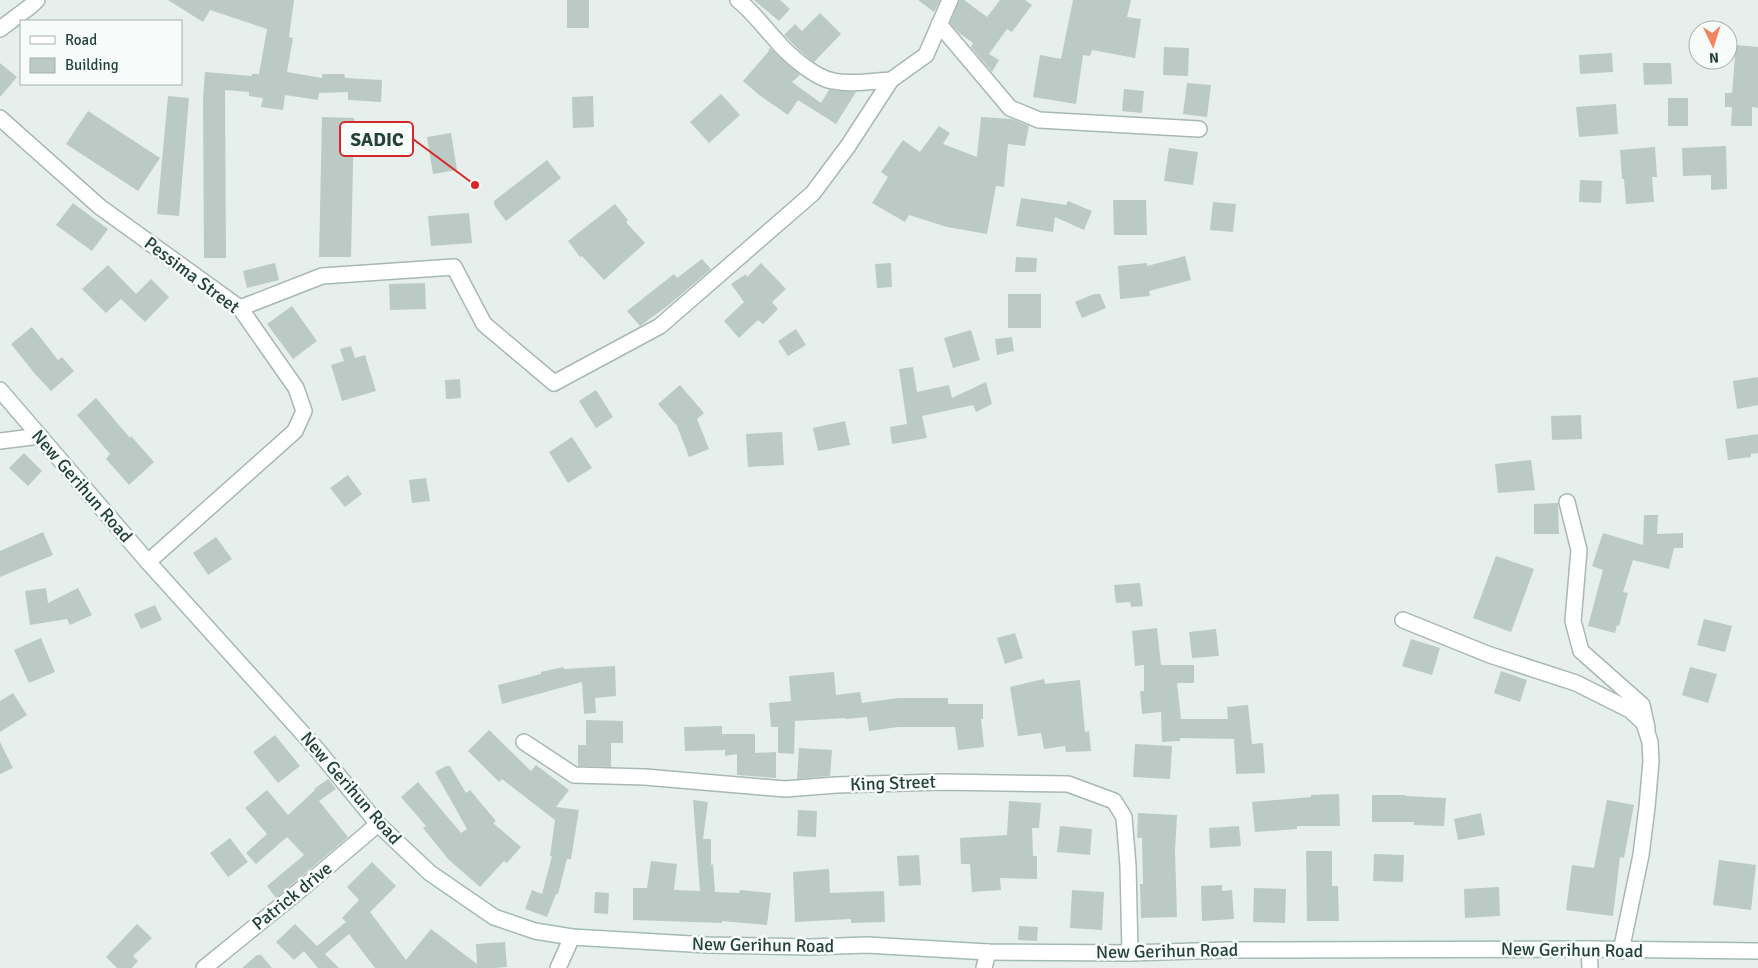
<svg xmlns="http://www.w3.org/2000/svg" width="1758" height="968" viewBox="0 0 1758 968" font-family="Signika,sans-serif">
	<rect width="100%" height="100%" fill="#e6efeb"/>
	<!-- building -->
	<path fill="#bbcac4" d="M168,0H294L289,37L293,38L287,72L322,78V74H344L345,78L382,80L381,102L348,100V92L319,93L318,100L285,95L283,110L261,107L263,98L249,96V92L225,90L226,258H204L203,99L205,72L252,76V74H259L267,29L210,10L203,22Z
		M567,0H589V28H567Z
		M754,0H780L790,9L779,21Z
		M918,0H940L934,12Z
		M959,0H964L987,17L1000,0H1025L1032,5L1012,32L1007,29L989,54L999,60L992,72L971,47L973,43L959,33L950,23Z
		M1073,0H1131L1127,17L1141,19L1135,58L1092,50L1090,56L1083,55L1076,104L1033,97L1040,55L1061,59Z
		M820,13L841,34L814,62L800,51L784,35L795,24L802,31Z
		M1736,45L1758,47V108L1752,107V126H1731L1732,107H1725V93H1732Z
		M1164,47L1189,48L1188,76L1163,75Z
		M770,48L800,75L792,82L821,103L829,90L856,92L836,124L798,100L788,115L759,95L743,81L769,51L768,50Z
		M1612,53L1613,72L1580,74L1579,55Z
		M0,63L17,77L0,97Z
		M1643,63H1671L1672,84L1644,85Z
		M1187,83L1211,85L1207,117L1183,114Z
		M1124,89L1144,91L1142,113L1122,111Z
		M721,94L740,115L709,143L690,122Z
		M168,96L189,98L179,216L157,214Z
		M593,96L594,127L573,128L572,97Z
		M1668,98H1688V126H1668Z
		M1616,104L1618,134L1579,137L1576,107Z
		M88,111L160,158L138,191L66,144Z
		M322,117L354,118L351,257H319Z
		M981,117L1012,119L1029,126L1025,146L1008,144L1004,187L996,186L987,234L947,227L909,215L905,222L872,203L888,177L881,172L903,140L920,152L939,126L950,133L943,144L977,157Z
		M451,133L457,170L433,174L427,137Z
		M1726,146L1727,189L1711,190V175L1683,176L1682,148Z
		M1655,147L1657,177H1652L1654,202L1626,204L1624,179H1622L1620,150Z
		M1169,148L1198,152L1193,185L1164,181Z
		M547,160L561,178L506,221L494,205V201Z
		M1580,180L1602,181L1601,203L1579,202Z
		M1021,198L1066,205L1068,201L1092,211L1084,230L1055,217L1053,232L1016,226Z
		M1113,200H1146L1147,235H1114Z
		M1213,202L1236,204L1233,232L1210,230Z
		M73,203L108,229L92,251L56,225Z
		M615,204L628,220L626,222L645,243L604,280L582,256L580,257L568,241Z
		M469,213L472,243L431,246L428,216Z
		M1185,256L1191,280L1149,291L1150,296L1120,299L1118,266L1147,263V266Z
		M1016,257L1037,258L1036,272H1015Z
		M702,259L711,269L670,304L640,326L627,311L674,274L677,278Z
		M275,263L279,280L247,288L243,271Z
		M761,263L786,289L772,302L778,309L763,324L758,320L739,338L724,321L744,302L731,284L746,274L747,277Z
		M891,263L892,287L877,288L875,264Z
		M108,265L136,294L151,279L169,297L145,322L121,299L106,313L82,289Z
		M425,283L426,309L390,310L389,284Z
		M1008,294H1041V328H1008Z
		M1094,294H1100L1106,308L1082,318L1075,302Z
		M292,306L317,341L293,359L267,324Z
		M32,327L58,360L62,357L74,371L51,391L35,374L11,344Z
		M796,329L806,345L788,356L778,341Z
		M971,330L980,360L953,368L944,338Z
		M1012,337L1014,351L997,355L995,339Z
		M351,346L355,358L365,355L376,391L342,401L331,365L344,361L340,349Z
		M913,367L917,392L949,385L952,398L986,382L992,404L976,412L973,405L922,416L927,438L892,444L890,427L907,424L899,369Z
		M1758,377V405L1737,409L1733,381Z
		M460,379L461,398L446,399L445,380Z
		M680,385L704,413L697,419L709,449L689,457L677,426L658,404Z
		M596,390L613,417L596,428L579,401Z
		M96,398L130,438L131,436L154,462L129,485L106,459L110,454L77,415Z
		M1581,415L1582,439L1552,440L1551,416Z
		M845,421L850,445L818,451L813,428Z
		M782,432L784,465L748,467L746,434Z
		M1758,434V453L1751,454V457L1728,460L1725,439Z
		M572,437L592,468L568,483L549,452Z
		M24,453L42,471L28,486L9,468Z
		M1531,460L1535,490L1498,493L1495,464Z
		M348,475L362,494L345,507L330,488Z
		M426,478L430,501L412,503L409,480Z
		M1558,503L1559,534H1534V504Z
		M1644,515H1658L1657,534L1683,533V548H1674L1669,569L1633,560L1623,592L1628,593L1619,626L1617,625L1615,633L1588,626L1603,570L1592,566L1603,533L1643,545Z
		M43,532L53,555L0,577V551Z
		M216,537L232,559L208,575L193,553Z
		M1496,556L1534,569L1511,632L1473,618Z
		M1140,583L1143,606L1131,607L1130,602L1116,603L1114,585Z
		M46,588L48,603L78,588L92,615L70,625L67,619L30,625L25,591Z
		M155,605L162,620L141,629L134,614Z
		M1704,619L1732,626L1725,652L1697,645Z
		M1157,628L1161,665H1194V683H1177L1181,719H1228L1227,707L1248,705L1252,744L1263,743L1265,773L1236,774L1234,739L1180,738V741L1162,742L1161,712L1142,714L1140,691H1144V665L1135,666L1132,631Z
		M1216,629L1219,656L1192,658L1189,632Z
		M1015,633L1023,658L1005,664L997,638Z
		M41,638L55,672L29,683L14,650Z
		M1411,639L1440,648L1432,675L1402,666Z
		M615,666L616,696L595,698L596,713L584,714L582,682L502,704L498,685L541,674V672L563,667L564,669Z
		M1690,667L1717,674L1708,703L1682,695Z
		M1501,671L1527,680L1520,702L1494,693Z
		M834,672L836,695L860,692L862,703L898,698H948V704H983V719H981L984,747L958,750L955,727H898L869,731L867,717L846,719L845,718L795,721L794,754L778,753V727H771L769,703L791,701L789,676Z
		M1044,679L1045,684L1080,680L1085,732L1089,731L1091,751L1066,752L1065,746L1044,749L1041,733L1018,736L1010,687Z
		M13,693L27,715L0,732V701Z
		M586,720L623,721V743H611V767L578,766V745H586Z
		M722,726V734H755V753L776,752V778L737,775V754L725,756V750L685,751L684,727Z
		M489,730L531,771L536,765L569,790L556,807L579,810L571,859H567L558,894H556L547,917L525,909L532,890L542,894L552,856H550L555,820L502,779L499,782L468,751Z
		M275,735L300,766L278,783L253,752Z
		M0,742L13,768L0,774Z
		M1135,744L1172,746L1170,779L1133,777Z
		M799,748L832,750L830,776L797,779Z
		M446,766H450L466,793L470,790L496,821L493,823L521,847L507,863L504,861L480,887L448,859L423,828L426,826L401,797L418,782L461,833L467,829L435,772Z
		M328,779L336,789L319,801L348,837L276,898L267,886L304,855L287,837L256,864L246,853L267,834L245,808L267,790L288,815L315,790L314,789Z
		M1339,794L1340,826H1297V829L1255,832L1252,802L1311,797V795Z
		M1372,795H1406V796L1446,798L1444,826L1414,825V822H1372Z
		M693,800L708,802L703,839H711V865L713,864L715,892L739,893L740,890L771,893L767,925L722,921V923L633,920V888H647L651,861L677,864L674,890L700,891Z
		M1607,800L1634,805L1624,858L1620,857L1613,916L1566,910L1572,865L1594,868Z
		M1009,801L1041,803L1039,828H1032L1033,856H1037V879L1000,878L1001,890L972,892L970,864H961L960,838L1007,835Z
		M798,810L817,811L816,837L797,836Z
		M1138,813L1177,815L1175,851L1177,917L1141,918L1140,884H1143L1142,838H1137Z
		M1481,813L1485,835L1458,840L1454,819Z
		M1060,826L1092,829L1090,855L1057,852Z
		M1239,826L1241,846L1210,848L1209,828Z
		M230,838L248,862L228,877L210,853Z
		M1306,851H1332V886H1338L1339,921H1307Z
		M1374,854L1404,855L1403,882L1373,881Z
		M919,855L921,885L899,886L897,856Z
		M1719,860L1756,865L1751,910L1713,905Z
		M372,862L396,886L370,912L406,960L431,929L477,964L476,944L505,942L507,967L492,968H375L349,934L325,954L339,968H318L304,951L294,960L276,942L295,924L317,946L346,922L342,918L359,900L347,887Z
		M829,869L830,893L884,891L885,922L851,923V919L795,922L793,872Z
		M1222,885V891L1232,890L1234,919L1202,921L1201,886Z
		M1499,887L1500,916L1465,918L1464,889Z
		M1254,888L1286,889L1285,923L1253,922Z
		M1072,890L1104,892L1102,930L1070,928Z
		M595,892L609,893L608,914L594,913Z
		M137,924L152,938L133,956L138,961L132,968H117L106,957Z
		M1019,926L1038,927L1037,941L1018,940Z
		M257,955H261L272,968H242Z"/>
	<g fill="none" stroke-linecap="round" stroke-linejoin="round">
		<defs>
			<path id="street" d="M738,0C752,11 763,26 775,39C787,54 815,78 833,81C852,85 872,81 891,80
				M939,24L1010,108L1039,120L1199,129
				M0,29L32,5L37,0
				M0,118L100,207L240,308L296,388L304,411L295,431L148,562
				M240,308L322,276L454,267L484,324L554,383L660,326L813,193L848,146L891,80L926,55L950,0
				M0,441L40,436
				M1567,502L1579,550L1573,621L1581,651L1642,705L1647,728
				M1403,620L1490,655L1576,683L1630,710L1644,723L1650,742L1651,761L1647,807L1641,855L1621,951
				M524,742L574,775L645,777L785,789L836,785L941,782L1068,784L1114,801L1124,817L1128,866L1130,953
				M1589,949L1590,968
				M204,968L305,886L378,824
				M558,968L572,937
				M984,968L988,952"/>
			<path id="secondary" d="M0,390L148,562L315,747L378,824L430,873L494,917L535,931L572,937L708,945L810,947L867,945L988,952L1130,953L1227,950L1589,949L1758,951"/>
		</defs>
		<!-- street casing -->
		<use href="#street" stroke="#a8b8b2" stroke-width="18"/>
		<!-- secondary casing -->
		<use href="#secondary" stroke="#a4bbb3" stroke-width="18"/>
		<!-- street -->
		<use href="#street" stroke="#fff" stroke-width="15"/>
		<!-- secondary -->
		<use href="#secondary" stroke="#fff" stroke-width="15"/>
	</g>
	<g text-anchor="middle" dominant-baseline="central" stroke-width="5" stroke-linejoin="round" paint-order="stroke">
		<!-- street labels -->
		<g font-size="18" fill="#24423a" stroke="#f7fbf9">
			<text transform="translate(192 275) rotate(37)">Pessima Street</text>
			<text transform="translate(82 486) rotate(49)">New Gerihun Road</text>
			<text transform="translate(893 783) rotate(-2)">King Street</text>
			<text transform="translate(351 788) rotate(49)">New Gerihun Road</text>
			<text transform="translate(292 896) rotate(-39)">Patrick drive</text>
			<text transform="translate(763 945) rotate(1)">New Gerihun Road</text>
			<text transform="translate(1572 950) rotate(1)">New Gerihun Road</text>
			<text transform="translate(1167 951) rotate(-1)">New Gerihun Road</text>
		</g>
	</g>
	<!-- callouts -->
	<path fill="none" stroke="#d62828" stroke-width="2" d="M475 185L413 139"/>
	<circle fill="#d62828" stroke="#f7fbf9" stroke-width="2" cx="475" cy="185" r="5"/>
	<rect fill="#f7fbf9" stroke="#d62828" stroke-width="2" x="340" y="122" width="73" height="34" rx="5"/>
	<g font-size="19" text-anchor="middle" font-weight="bold" fill="#24423a">
		<text x="377" y="146">SADIC</text>
	</g>
	<!-- legend -->
	<rect x="20" y="20" width="162" height="65" fill="#f7fbf9" stroke="#a3b1ad"/>
	<rect x="30" y="36" width="25" height="8" fill="#ffffff" stroke="#a3b1ad"/>
	<text x="65" y="45" font-size="15" fill="#24423a">Road</text>
	<rect x="30" y="58" width="25" height="15" fill="#bbcac4" stroke="#a3b1ad"/>
	<text x="65" y="70" font-size="15" fill="#24423a">Building</text>
	<!-- north arrow -->
	<g transform="translate(1713 45) rotate(176)"><circle r="24" fill="#f7fbf9" stroke="#a3b1ad"/>
	<path d="M0-4L9 19L0 12L-9 19Z" fill="#f4845f"/>
	<text y="-8" font-size="14" font-weight="bold" text-anchor="middle" fill="#24423a">N</text>
	</g>
</svg>
